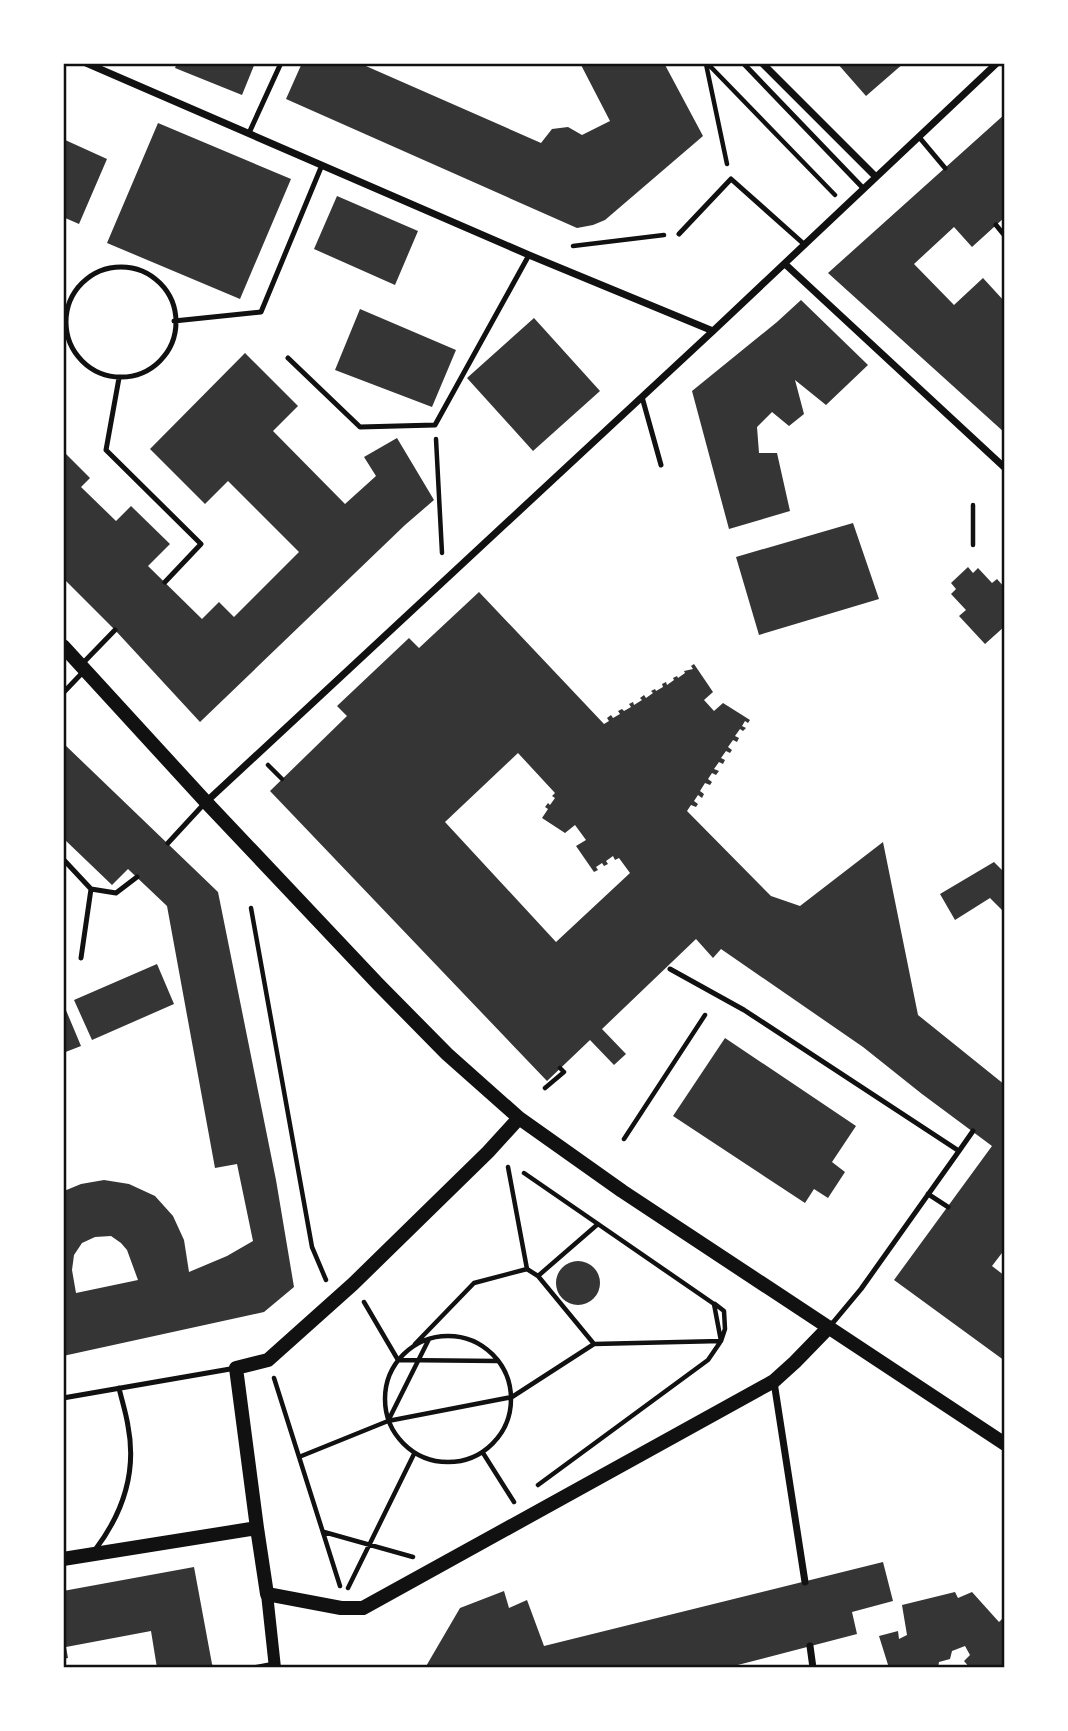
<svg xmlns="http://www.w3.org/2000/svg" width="1068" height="1731" viewBox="0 0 1068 1731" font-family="Commissioner,sans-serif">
	<rect width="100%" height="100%" fill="#fff"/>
	<!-- building -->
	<path fill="#353535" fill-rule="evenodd" d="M177,63H255L242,95L175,68Z
		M302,63H359L541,143L552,129L568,127L582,135L610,121L580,63H664L703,136L605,220L593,225L577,228L286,99Z
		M837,63H904L866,96Z
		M1005,114V217L972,247L954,227L914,264L954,305L983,278L1005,302V433L828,273Z
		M158,123L291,179L240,299L107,243Z
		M63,139L107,159L79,224L63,217Z
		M337,196L418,231L395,285L314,249Z
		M801,300L868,365L826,405L795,380L804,414L789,426L772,412L757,427L759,453H777L790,511L729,529L692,391L777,322Z
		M360,309L456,350L432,407L335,370Z
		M534,318L600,391L533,451L467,378Z
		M245,353L298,406L273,431L345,504L376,476L364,457L397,438L434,500L405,525L200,722L115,630L63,578V451L90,478L81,487L116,521L131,506L170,544L148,566L202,619L219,602L234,617L299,552L228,481L205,504L150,449Z
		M853,523L879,599L759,635L736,557Z
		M968,567L973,573L978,568L992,583L997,579L1005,588V626L985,644L959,616L966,610L951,594L956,589L951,583Z
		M479,592L604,724L609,721L607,718L611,715L613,718L620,714L618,711L622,709L624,711L631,707L629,704L633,702L634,705L642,700L640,698L644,695L646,698L653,693L651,691L655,689L656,691L663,687L662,684L666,682L667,685L674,680L673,678L677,676L678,678L685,673L684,671L693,669L691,666L694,664L713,692L704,700L714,711L723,703L750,720L748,723L745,721L742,726L746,728L743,731L740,729L735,736L739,738L737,742L733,740L728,747L732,750L730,753L726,751L721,758L725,760L723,764L719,762L714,769L719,771L716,775L712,773L708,779L712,782L710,785L705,783L700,791L704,794L702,798L698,795L694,801L698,804L696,807L691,805L687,811L771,896L800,906L883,842L918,1015L1005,1085V1249L992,1266L1005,1276V1361L894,1280L992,1146L922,1094L863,1047L721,949L713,958L696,939L602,1029L626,1054L614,1065L590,1040L547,1081L270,791L347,716L337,706L409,638L419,648ZM518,753L555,793L552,796L555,798L550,805L548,803L545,807L548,809L542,818L565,833L575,825L586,840L576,846L594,872L598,870L596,867L602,863L604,866L608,864L606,861L613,856L615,860L619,858L630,873L556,942L445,822Z
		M63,743L218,892L276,1180L294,1287L264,1312L63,1356L64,1191L81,1184L104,1180L129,1184L155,1196L173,1216L184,1240L189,1272L227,1256L253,1241L237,1164L215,1168L167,906L128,869L112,885L63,838ZM111,1236L121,1243L127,1250L138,1280L76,1293L72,1270L74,1255L82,1243L95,1237Z
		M994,862L1005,873V913L990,898L955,920L940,894Z
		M157,964L174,1004L92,1040L74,1000Z
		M63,1003L81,1046L63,1053Z
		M725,1038L856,1126L832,1162L845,1172L828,1198L814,1189L805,1203L673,1116Z
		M556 1283a22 22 0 1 1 44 0a22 22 0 1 1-44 0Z
		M883,1562L893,1601L852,1612L857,1634L726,1668H425L460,1608L504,1591L509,1608L527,1600L544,1646Z
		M194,1567L212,1664L214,1668H157L151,1631L66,1647L68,1658L63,1659V1591Z
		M955,1592L958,1598L972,1592L999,1622L1002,1619L1005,1621V1668H970L964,1661L970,1655L965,1646L952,1651L950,1659L939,1662L938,1668H889L879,1636L898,1631L899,1639L907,1635L902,1605Z"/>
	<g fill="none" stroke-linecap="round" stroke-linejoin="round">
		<!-- path -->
		<path stroke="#111" stroke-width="4.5" d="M707,63L835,195
			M706,64L727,164
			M573,246L664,235
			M436,439L442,553
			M973,505V545
			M268,765L282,779
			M251,908L312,1247L326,1280
			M545,1088L564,1072L560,1068
			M624,1139L705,1015
			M508,1167L527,1269
			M524,1173L714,1304L721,1341L708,1360L538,1485
			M538,1276L598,1224
			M364,1302L398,1360L497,1361
			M385 1399a63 63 0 1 1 126 0a63 63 0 1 1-126 0Z
			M415,1344L474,1283L527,1269L538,1276L594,1344
			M274,1378L340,1586
			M388,1421L429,1339
			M483,1453L514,1502
			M299,1457L388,1421L512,1397L594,1344L721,1341L725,1329L724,1311L715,1304
			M324,1532L413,1557
			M348,1588L414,1454"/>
		<!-- service -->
		<path stroke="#111" stroke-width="5" d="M743,63L864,189
			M249,133L281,63
			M919,137L945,168
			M996,225L1005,236
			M679,234L731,179L805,245
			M66 322a55 55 0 1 1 110 0a55 55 0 1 1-110 0Z
			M174,321L261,312L322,165
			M288,358L360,427L435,425L529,255
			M119,378L106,450L201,544L165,582
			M642,397L661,465
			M83,663L115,630
			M63,693L85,670
			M168,843L204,804
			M63,859L91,889L116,893L137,877
			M81,958L91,889
			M670,969L744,1010L959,1151L973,1131
			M928,1194L948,1207
			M831,1325L861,1289L959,1151
			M63,1398L236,1368
			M95,1550C123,1513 137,1472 128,1426C126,1413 122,1401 119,1388
			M253,1668L274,1664"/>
		<!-- minor -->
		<path stroke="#111" stroke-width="7" d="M86,63L529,255L713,331
			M762,63L876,177
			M785,264L1005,468
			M206,802L713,331L997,63
			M774,1382L805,1582
			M810,1646L813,1668"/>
		<!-- tertiary -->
		<path stroke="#111" stroke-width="12" d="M267,1594L275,1668"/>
		<!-- secondary -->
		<path stroke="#111" stroke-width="14" d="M63,646L206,802L378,984L447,1054L519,1118L622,1191L1005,1444
			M519,1118L488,1152L353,1284L268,1360L236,1368L257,1528L267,1594L341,1608H363L774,1381L795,1362L829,1327
			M63,1559L257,1528"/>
	</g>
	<!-- border -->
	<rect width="1068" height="1731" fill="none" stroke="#ffffff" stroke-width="130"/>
	<rect x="65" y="65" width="938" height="1601" fill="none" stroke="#111" stroke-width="2.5"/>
</svg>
